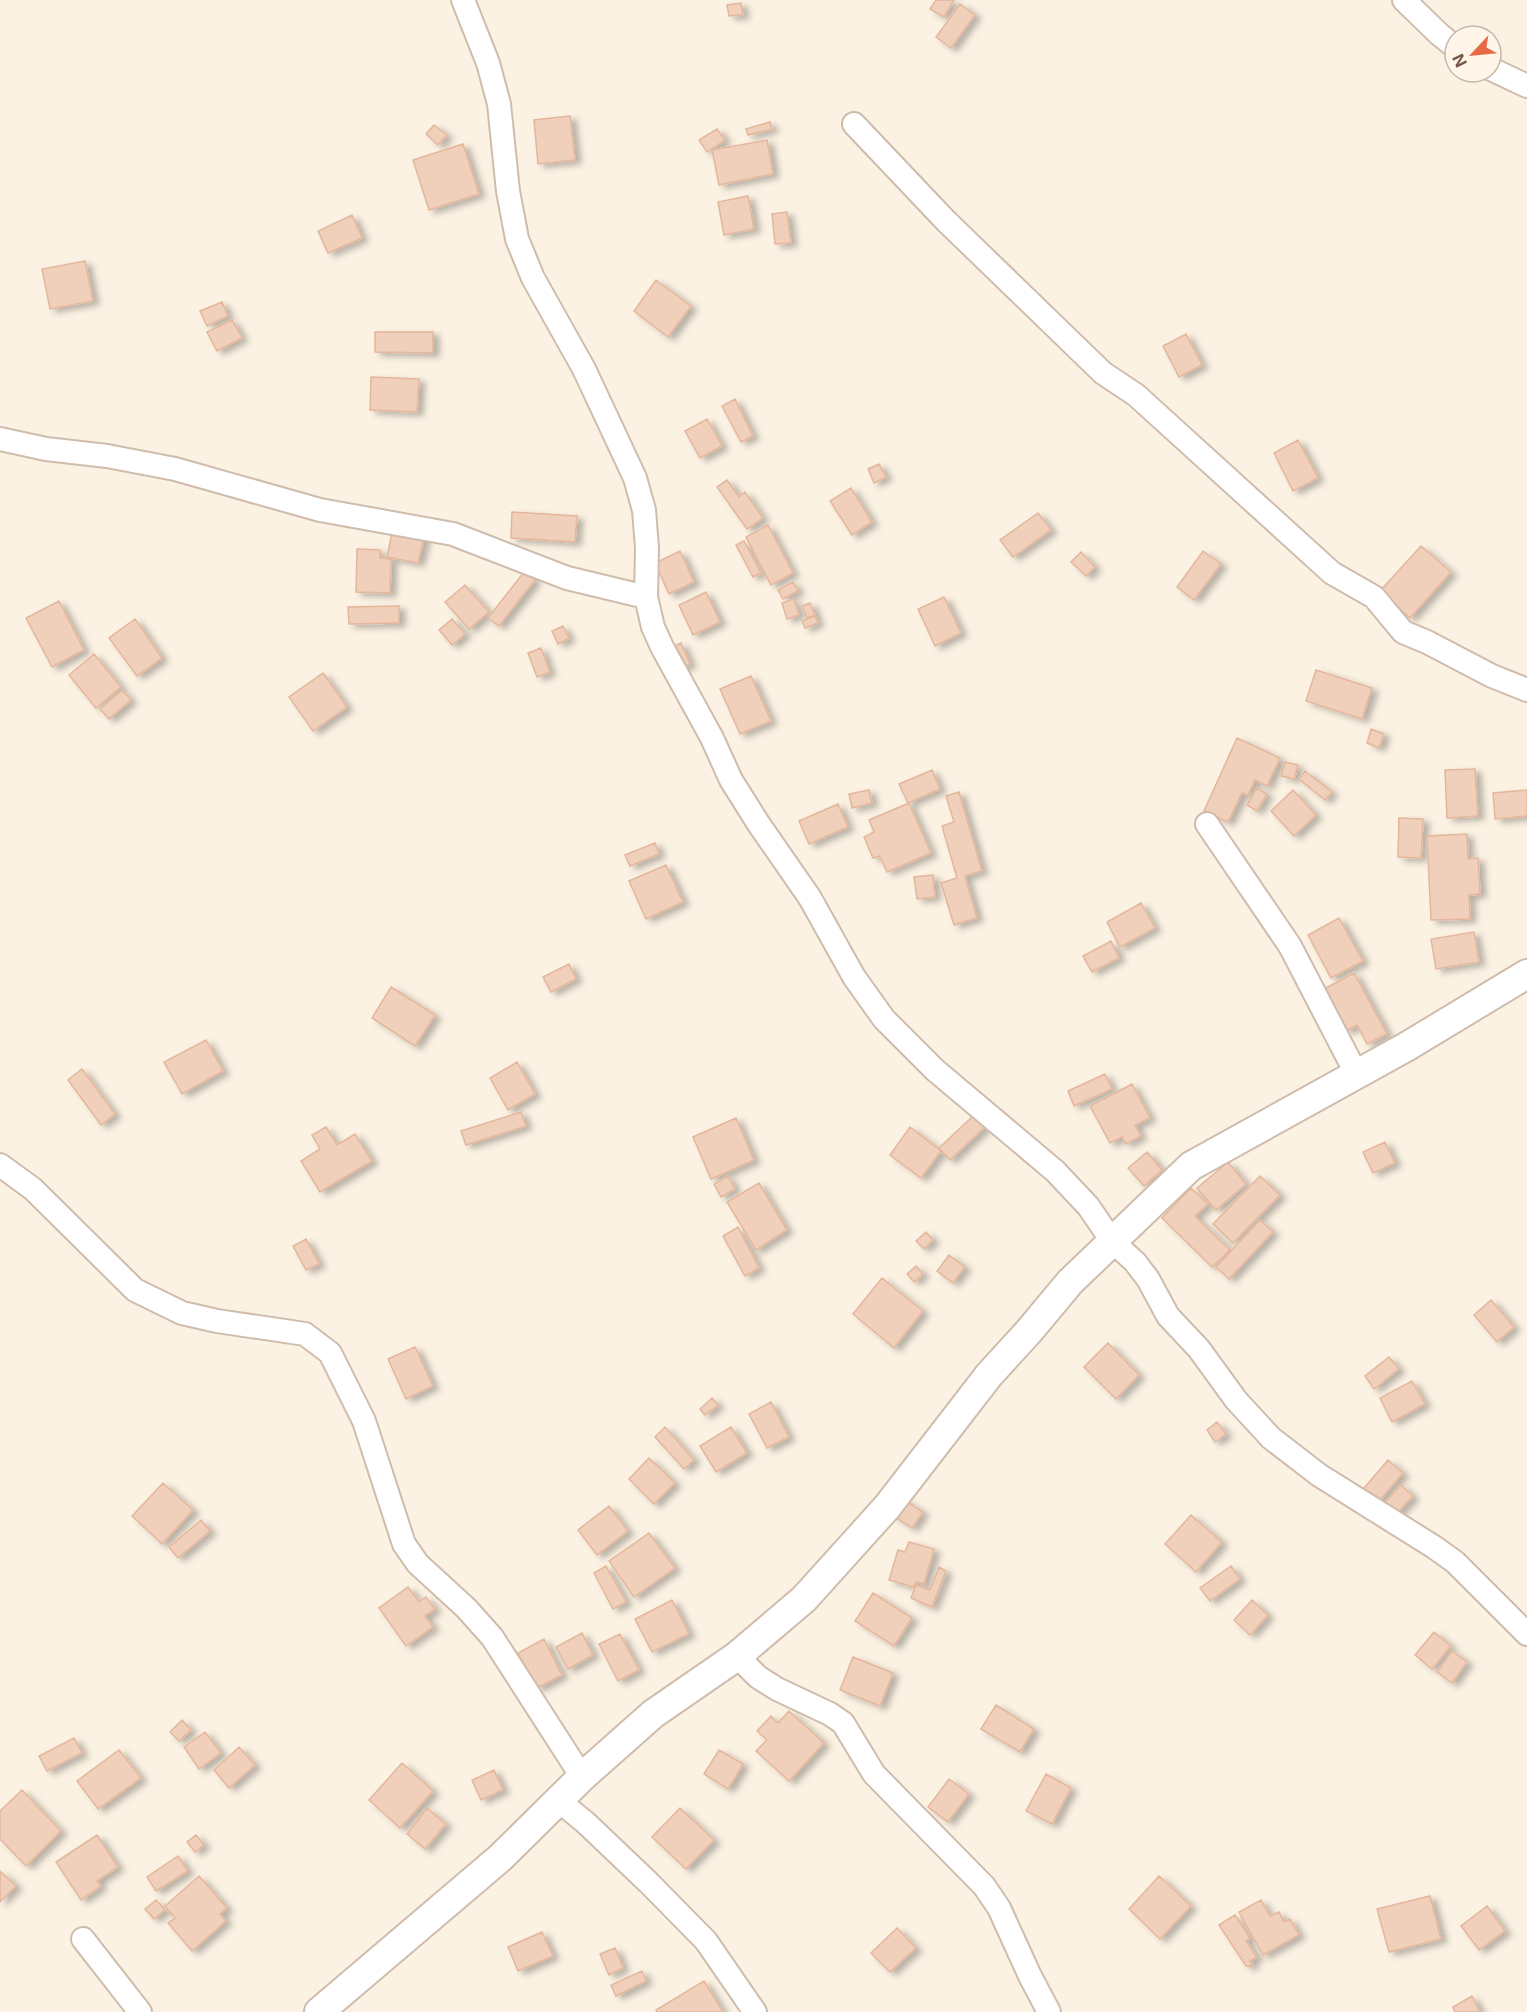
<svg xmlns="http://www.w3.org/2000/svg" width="1527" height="2012" viewBox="0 0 1527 2012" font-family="Inter,sans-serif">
	<defs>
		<filter id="shadow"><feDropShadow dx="6" dy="3.5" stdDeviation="3" flood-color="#0004"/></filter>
	</defs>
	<rect width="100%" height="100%" fill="#fcf2e3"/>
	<!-- building -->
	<path fill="#f1d0bb" stroke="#e4b69b" stroke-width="1.5" filter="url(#shadow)" d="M936,0H954L944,17L930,9Z
		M741,3L743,15L729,16L727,5Z
		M960,4L975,15L951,48L936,37Z
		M570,116L575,160L538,164L534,120Z
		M770,122L772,129L748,135L746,129Z
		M434,125L447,135L438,145L426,134Z
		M717,129L725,140L707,152L699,140Z
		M767,140L773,174L719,185L712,150Z
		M463,144L479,194L429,210L413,160Z
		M748,196L754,229L724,235L718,202Z
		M787,212L791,243L775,244L772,214Z
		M352,215L362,238L328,253L318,231Z
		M85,261L93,301L50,309L42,269Z
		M656,280L691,306L668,337L634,311Z
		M222,302L228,316L207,326L200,311Z
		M232,320L242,338L217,351L207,332Z
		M375,332H433V353L375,352Z
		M1186,334L1202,365L1179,377L1163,346Z
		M371,377L419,379L417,412L370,410Z
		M735,399L753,436L741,442L722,406Z
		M707,419L722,446L700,458L685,431Z
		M1298,440L1318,478L1293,491L1274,453Z
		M879,464L886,477L874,483L868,469Z
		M727,480L739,497L745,492L763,518L747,529L717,487Z
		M851,488L872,522L852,535L830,501Z
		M512,512L577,516L575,542L511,538Z
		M1038,513L1051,530L1013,557L1000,540Z
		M768,525L793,573L771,585L746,537Z
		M393,528L425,535L418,563L387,557Z
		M744,541L761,573L753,577L736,545Z
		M1421,546L1451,572L1410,618L1380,591Z
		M357,549L380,550V558L391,559L390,593L356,592Z
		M680,551L694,582L669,594L655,563Z
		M1203,551L1221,564L1194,600L1177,587Z
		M1081,552L1095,567L1086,576L1071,562Z
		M524,572L535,580L499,626L488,618Z
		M793,582L798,591L783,599L778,590Z
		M465,585L489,612L469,629L445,602Z
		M706,592L720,622L693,635L679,605Z
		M944,597L961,633L935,646L918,609Z
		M794,599L799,615L787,619L782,603Z
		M59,601L84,650L52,667L26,618Z
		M810,603L815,615L807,618L802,606Z
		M399,606V623L349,624L348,607Z
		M815,616L818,623L805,628L802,621Z
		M135,619L162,658L137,676L109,638Z
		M452,619L465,634L452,645L439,630Z
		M563,626L569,638L558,644L552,631Z
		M681,643L690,664L679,668L670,648Z
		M541,648L550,672L537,677L528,653Z
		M94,654L121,687L96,708L69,675Z
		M1316,670L1372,688L1362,719L1306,701Z
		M323,673L347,707L313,731L289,697Z
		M751,676L771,721L740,734L720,689Z
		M122,690L131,700L109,719L100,709Z
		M1371,729L1384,734L1379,748L1367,743Z
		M1237,738L1280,758L1267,786L1255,780L1248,795L1242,793L1228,822L1204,811Z
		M1285,762L1298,765L1294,779L1281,776Z
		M1475,769L1478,816L1447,818L1445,770Z
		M932,770L940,789L908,803L899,784Z
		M1305,771L1332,792L1325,800L1299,779Z
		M1257,788L1267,794L1257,811L1247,805Z
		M869,790L872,803L852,808L849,794Z
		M1293,790L1316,815L1294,836L1271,811Z
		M1527,790V816L1495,819L1493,793Z
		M959,792L982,871L965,876L977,918L954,925L941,883L957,878L942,826L954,822L946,796Z
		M909,803L931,853L887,872L880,856L873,858L864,837L874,832L869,820Z
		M838,804L848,827L809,844L799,821Z
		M1399,818L1423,819L1421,858L1398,857Z
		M1467,834L1468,859L1478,858L1480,894L1469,895L1470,919L1431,920L1427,836Z
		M655,843L659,854L630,866L625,855Z
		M666,865L683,902L646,919L629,881Z
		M933,875L935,897L917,899L914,877Z
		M1141,903L1155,928L1120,947L1107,922Z
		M1339,918L1363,961L1331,978L1308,935Z
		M1474,932L1479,962L1436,969L1431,939Z
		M1111,941L1119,958L1092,972L1083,956Z
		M569,964L576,979L551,992L543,977Z
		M1354,973L1387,1034L1367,1044L1357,1025L1346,1031L1324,989Z
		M391,987L435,1015L415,1046L372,1018Z
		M206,1040L223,1071L182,1094L164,1062Z
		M517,1062L535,1094L508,1110L490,1078Z
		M82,1069L115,1114L101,1125L68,1080Z
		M1105,1074L1112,1089L1074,1106L1068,1091Z
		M1132,1084L1150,1118L1135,1125L1141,1136L1126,1144L1122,1137L1110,1143L1090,1106Z
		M521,1112L526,1126L466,1145L461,1131Z
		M974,1115L985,1127L950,1160L939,1148Z
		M736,1118L754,1160L711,1179L693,1137Z
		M326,1127L337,1145L355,1134L372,1161L320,1192L301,1161L320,1149L312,1135Z
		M910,1127L941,1151L921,1178L890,1155Z
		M1385,1142L1395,1163L1373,1173L1363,1152Z
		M1147,1152L1162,1170L1144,1186L1128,1168Z
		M1228,1162L1246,1184L1216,1210L1197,1188Z
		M728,1176L735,1189L721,1197L714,1184Z
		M1260,1176L1280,1195L1233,1243L1213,1224Z
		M759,1183L787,1230L756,1250L727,1202Z
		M1191,1188L1208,1204L1195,1216L1230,1250L1212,1267L1162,1218Z
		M1260,1220L1273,1232L1229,1279L1216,1267Z
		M738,1227L759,1268L745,1276L723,1236Z
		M926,1232L933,1240L924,1249L916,1241Z
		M306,1239L319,1264L306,1270L293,1246Z
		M949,1255L965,1267L953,1283L937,1271Z
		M916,1266L923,1274L914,1282L907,1274Z
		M882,1278L923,1311L894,1348L853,1314Z
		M1491,1300L1514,1327L1497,1342L1474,1315Z
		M1108,1343L1139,1375L1116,1399L1084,1367Z
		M415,1347L433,1386L406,1399L388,1359Z
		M1389,1357L1399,1369L1374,1389L1365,1376Z
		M1412,1381L1425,1404L1392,1422L1380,1398Z
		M712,1398L718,1405L705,1415L700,1409Z
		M771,1402L789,1437L767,1448L749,1414Z
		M1217,1422L1226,1434L1215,1442L1207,1430Z
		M665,1427L694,1460L684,1469L655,1437Z
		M731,1427L747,1453L716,1472L700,1446Z
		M649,1458L675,1483L654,1504L629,1479Z
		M1388,1460L1403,1473L1374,1507L1359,1494Z
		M163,1483L193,1510L162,1544L132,1516Z
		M1401,1485L1413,1496L1391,1520L1379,1509Z
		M903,1499L923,1512L912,1528L892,1515Z
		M609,1506L628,1531L597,1555L578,1530Z
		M1191,1515L1222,1542L1196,1572L1165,1544Z
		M201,1520L210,1531L178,1558L169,1547Z
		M649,1533L675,1568L634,1597L609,1561Z
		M909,1542L934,1549L924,1584L916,1582L914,1587L889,1580L898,1550L905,1552Z
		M606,1566L626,1602L613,1609L594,1573Z
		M1231,1566L1240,1579L1210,1601L1200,1588Z
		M939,1567L946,1571L932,1607L911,1598L916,1585L930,1590Z
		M408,1587L419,1602L426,1597L435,1609L425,1616L433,1627L406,1646L379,1608Z
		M873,1593L912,1618L894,1646L855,1621Z
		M672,1600L689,1634L652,1652L635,1619Z
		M1252,1600L1268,1615L1250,1635L1234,1620Z
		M1434,1632L1451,1646L1432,1669L1415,1655Z
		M582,1633L593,1655L568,1669L556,1647Z
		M620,1634L639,1670L618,1681L599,1644Z
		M544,1639L562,1675L537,1688L518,1653Z
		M1452,1651L1467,1662L1452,1683L1437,1672Z
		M853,1657L893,1673L880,1706L840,1690Z
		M996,1705L1034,1729L1020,1752L981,1729Z
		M789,1711L824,1743L789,1781L756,1751L767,1740L757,1731L771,1716L778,1723Z
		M182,1720L191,1730L179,1741L170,1732Z
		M205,1732L221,1753L199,1769L184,1747Z
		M74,1738L82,1753L47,1771L39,1756Z
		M239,1747L255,1765L229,1788L214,1770Z
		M119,1750L141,1778L98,1809L77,1781Z
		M719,1750L743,1764L728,1789L704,1774Z
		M402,1763L433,1791L400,1828L369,1800Z
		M494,1770L503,1790L481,1800L472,1780Z
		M1046,1774L1071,1788L1052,1824L1026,1811Z
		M949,1779L969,1794L948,1822L928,1807Z
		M22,1790L61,1831L26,1866L0,1839V1811Z
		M427,1808L446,1824L425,1849L407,1834Z
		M680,1808L714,1840L686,1869L652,1837Z
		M97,1835L118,1867L97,1881L101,1886L81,1900L56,1862Z
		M196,1835L204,1845L195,1852L187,1842Z
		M178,1856L188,1871L156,1891L147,1877Z
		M0,1871L16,1886L0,1902Z
		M199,1876L227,1908L220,1914L226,1921L192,1951L168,1923L175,1918L165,1906Z
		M1159,1876L1191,1906L1160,1939L1129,1909Z
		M1430,1896L1441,1939L1389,1952L1377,1909Z
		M156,1900L165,1910L154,1919L145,1909Z
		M1261,1900L1270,1916L1279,1912L1284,1922L1290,1919L1299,1935L1263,1955L1239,1912Z
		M1487,1906L1505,1931L1479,1950L1461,1926Z
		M1235,1915L1250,1938L1246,1941L1257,1957L1250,1961L1253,1966H1246L1219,1925Z
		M897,1928L916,1948L890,1972L871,1953Z
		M542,1932L553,1956L518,1971L508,1947Z
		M615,1948L623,1968L609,1975L600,1954Z
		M642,1971L646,1981L616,1996L611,1985Z
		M704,1981L723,2012H657L656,2010Z
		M1472,1996L1480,2012H1455L1453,2007Z"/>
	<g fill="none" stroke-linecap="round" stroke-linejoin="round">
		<defs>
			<path id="minor" d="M463,0L488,63L499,104L508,191L517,239L533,278L584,369L635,478L644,510L647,548L646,597L653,627L662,647L712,738L731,780L758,823L810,898L854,977L884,1019L935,1070L1055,1171L1088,1206L1112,1241L1135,1262L1148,1279L1168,1316L1199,1349L1236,1400L1271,1438L1319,1475L1434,1547L1455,1562L1527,1634
				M1404,0L1439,34L1455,47
				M1491,69L1527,86
				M854,124L946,221L1103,373L1136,395L1332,573L1374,597L1403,632L1427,642L1492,676L1527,690
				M0,439L46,449L107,456L175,469L320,510L453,534L567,578L646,597
				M1207,824L1290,946L1357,1075
				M0,1165L33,1189L135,1290L182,1313L217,1321L305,1334L330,1353L364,1421L404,1544L418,1564L466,1608L492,1637L582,1777
				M737,1656L758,1677L777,1689L830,1714L843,1723L874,1774L984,1886L999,1908L1030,1976L1049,2012
				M558,1800L586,1823L649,1883L706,1941L755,2012
				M83,1939L140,2012"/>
			<path id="tertiary" d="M319,2012L500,1858L582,1777L653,1714L737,1656L804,1599L887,1507L989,1375L1030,1330L1070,1282L1191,1166L1406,1047L1527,974"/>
		</defs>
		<!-- minor casing -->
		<use href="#minor" stroke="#cfbcad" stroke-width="26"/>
		<!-- tertiary casing -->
		<use href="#tertiary" stroke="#cfbcad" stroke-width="32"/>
		<!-- minor -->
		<use href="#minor" stroke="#fff" stroke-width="22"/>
		<!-- tertiary -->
		<use href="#tertiary" stroke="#fff" stroke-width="28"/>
	</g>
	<!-- north arrow -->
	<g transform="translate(1473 54) rotate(244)"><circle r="28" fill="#fff6e9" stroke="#c7b7a9" stroke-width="1.5"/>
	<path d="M0-4.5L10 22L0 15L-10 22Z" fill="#e66948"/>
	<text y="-9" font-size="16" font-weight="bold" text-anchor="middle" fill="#745849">N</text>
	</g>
</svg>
